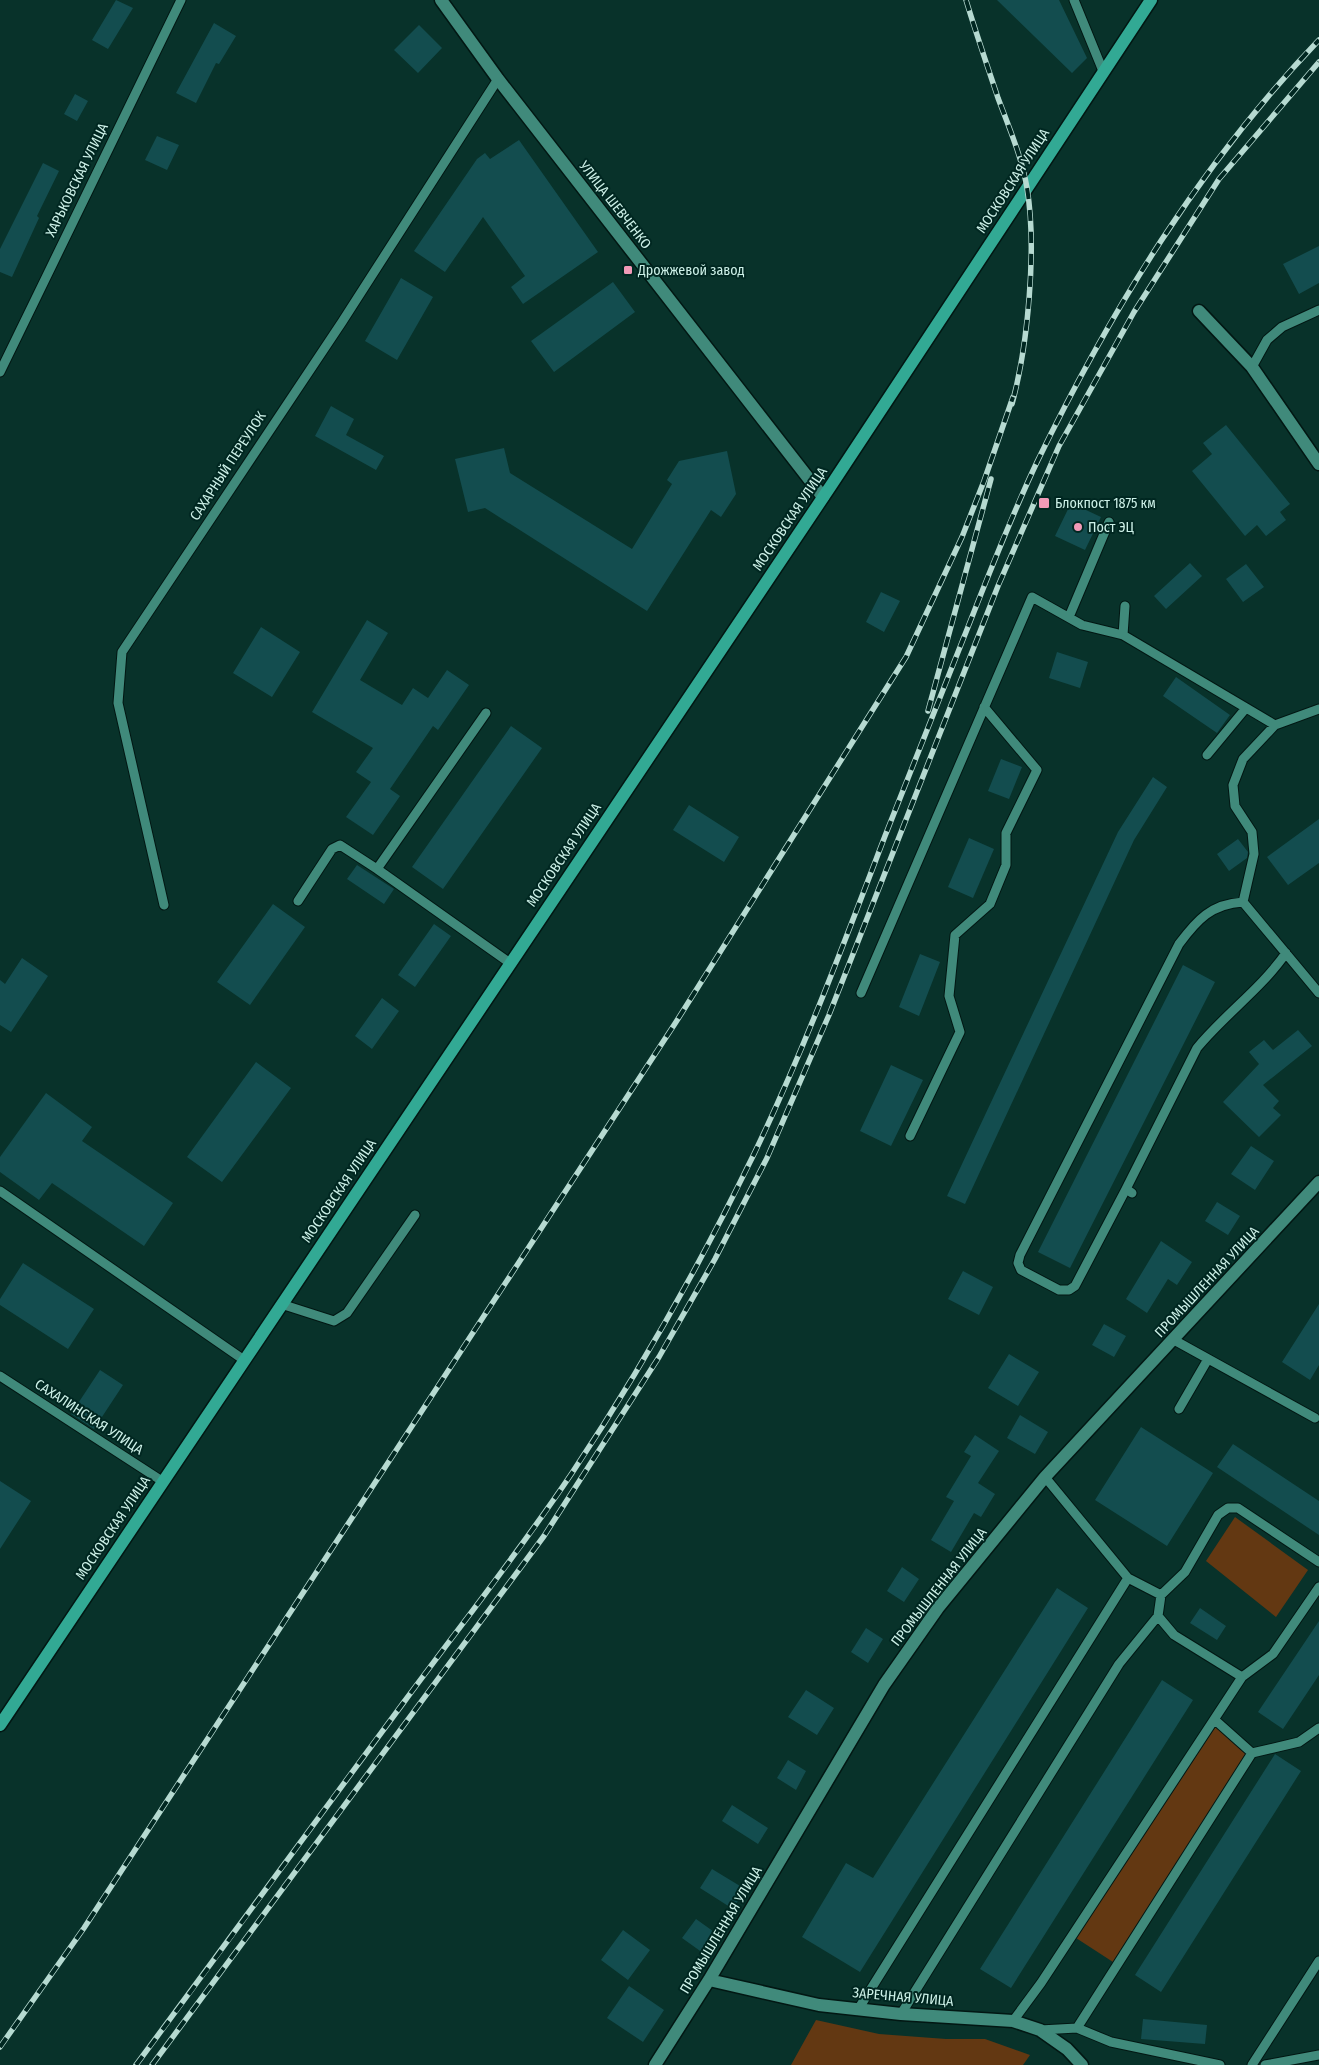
<svg xmlns="http://www.w3.org/2000/svg" width="1319" height="2065" viewBox="0 0 1319 2065" font-family="'Fira Sans Condensed',sans-serif">
	<rect width="100%" height="100%" fill="#08322a"/>
	<!-- green -->
	<path fill="#633812" d="M1235,1517L1308,1570L1276,1617L1206,1561Z
		M1216,1726L1246,1754L1113,1962L1076,1938Z
		M816,2020L879,2034L946,2039H985L1030,2055L1023,2065H791Z"/>
	<!-- building -->
	<path fill="#134d4f" d="M116,0L133,8L108,49L92,40Z
		M997,0H1059L1087,58L1072,73Z
		M214,23L236,36L219,64L216,63L196,103L176,93Z
		M419,25L442,48L418,73L394,50Z
		M75,94L88,101L77,121L64,114Z
		M157,136L179,145L167,170L145,160Z
		M519,140L598,252L523,304L511,287L525,276L483,217L445,272L414,251L477,159L485,153L490,159Z
		M43,163L59,171L37,216L39,218L12,277L0,272V249Z
		M1319,246V283L1299,294L1283,264Z
		M401,278L433,297L397,360L365,341Z
		M613,282L635,312L554,372L531,341Z
		M331,406L354,419L346,435L384,456L376,470L315,436Z
		M1226,425L1290,504L1280,512L1286,520L1266,536L1257,525L1245,536L1192,471L1212,454L1203,443Z
		M504,448L510,473L632,549L672,484L667,480L679,461L727,451L736,494L721,517L711,510L647,611L485,508L468,512L455,459Z
		M1071,503L1101,517L1085,550L1055,536Z
		M1190,563L1202,576L1166,609L1154,596Z
		M1246,564L1264,587L1243,602L1226,579Z
		M881,592L900,601L884,632L866,622Z
		M367,620L388,633L360,680L402,705L413,688L428,698L447,670L469,685L438,730L433,726L390,789L400,796L373,835L346,817L371,782L356,772L373,748L312,712Z
		M261,627L300,652L272,697L233,673Z
		M1057,652L1088,662L1080,688L1049,678Z
		M1176,677L1230,715L1217,733L1163,696Z
		M511,726L542,748L443,889L412,867Z
		M1001,759L1022,767L1009,799L988,791Z
		M1153,777L1167,787L1134,840L965,1204L947,1196L1118,832Z
		M689,805L739,837L724,862L673,830Z
		M1319,819V863L1288,885L1267,857Z
		M969,838L994,849L973,898L948,887Z
		M1238,839L1248,852L1247,858L1229,871L1217,854Z
		M357,865L394,889L384,904L347,879Z
		M273,904L305,927L250,1005L217,982Z
		M434,924L451,936L415,987L398,975Z
		M920,954L940,962L919,1016L899,1007Z
		M22,958L48,976L11,1032L0,1025V980L5,984Z
		M1183,965L1215,982L1070,1268L1038,1252Z
		M382,998L399,1011L372,1049L355,1036Z
		M1298,1030L1312,1046L1263,1085L1279,1101L1273,1108L1281,1115L1259,1137L1223,1102L1259,1064L1249,1052L1264,1040L1273,1050Z
		M256,1062L291,1088L222,1182L187,1157Z
		M891,1065L923,1080L891,1146L860,1131Z
		M46,1093L92,1127L82,1141L173,1203L144,1246L52,1183L39,1200L0,1172V1157Z
		M1251,1146L1274,1161L1255,1190L1231,1174Z
		M1217,1202L1240,1216L1228,1235L1205,1221Z
		M1161,1241L1192,1262L1177,1285L1168,1279L1147,1313L1126,1299Z
		M23,1263L94,1309L68,1349L0,1305V1299Z
		M963,1271L993,1287L979,1315L948,1299Z
		M1319,1304V1365L1310,1380L1282,1362Z
		M1104,1324L1126,1336L1114,1357L1092,1345Z
		M1009,1354L1039,1372L1018,1406L988,1388Z
		M100,1370L123,1385L94,1429L71,1414Z
		M1020,1415L1048,1432L1035,1454L1007,1438Z
		M1141,1427L1213,1473L1167,1546L1095,1500Z
		M975,1435L999,1451L978,1483L995,1494L981,1517L974,1513L951,1552L931,1540L954,1501L946,1497L971,1456L964,1452Z
		M1233,1444L1319,1501V1535L1217,1467Z
		M0,1481L31,1501L0,1549Z
		M902,1567L919,1579L904,1602L887,1591Z
		M1057,1588L1088,1608L860,1972L802,1937L846,1863L873,1878Z
		M1200,1608L1226,1626L1217,1640L1190,1623Z
		M1319,1621V1675L1283,1729L1258,1712Z
		M866,1628L883,1639L868,1663L851,1652Z
		M1162,1680L1193,1700L1011,1988L980,1969Z
		M806,1690L834,1708L817,1735L788,1717Z
		M1275,1754L1301,1771L1161,1992L1135,1975Z
		M788,1760L806,1771L796,1790L777,1778Z
		M732,1805L768,1828L758,1844L722,1821Z
		M712,1869L745,1889L733,1909L700,1888Z
		M696,1919L717,1934L703,1953L682,1938Z
		M623,1930L650,1950L628,1980L601,1960Z
		M629,1986L664,2010L643,2042L607,2018Z
		M1143,2019L1207,2025L1205,2044L1141,2039Z"/>
	<g fill="none" stroke-linecap="round" stroke-linejoin="round">
		<defs>
			<path id="lane" d="M1074,0L1103,71
				M1252,367L1267,340L1282,327L1319,310
				M0,372L181,0
				M1125,606L1123,635L1275,725
				M1069,617L1109,522
				M486,713L377,869L510,963
				M1207,755L1246,708
				M298,901L332,849L340,845L377,869
				M1243,902L1254,854L1252,832L1235,806L1233,785L1243,759L1275,725L1319,709
				M164,905L118,703L122,652L342,322L498,79
				M861,993L1032,597L1082,625L1123,635
				M910,1136L960,1032L949,996L955,935L990,904L1006,865V833L1037,770L984,707
				M1126,1189L1197,1048C1225,1014 1261,989 1286,953
				M0,1191L244,1360
				M1132,1193L1126,1189L1075,1286L1069,1290H1059L1021,1270L1018,1263L1020,1255L1179,944C1197,920 1211,904 1243,902L1319,993
				M281,1304L334,1321L347,1313L415,1215
				M1174,1340L1315,1418
				M0,1376L162,1481
				M1179,1409L1208,1359
				M1045,1477L1128,1578
				M1161,1595L1158,1616L1174,1635L1242,1677
				M1252,1753L1299,1742L1319,1728
				M859,2008L1128,1578L1161,1595L1185,1572L1218,1515L1228,1508H1238L1319,1562
				M901,2014L1119,1664L1158,1616
				M1013,2021L1041,1983L1242,1677L1273,1654L1319,1587
				M1077,2028L1252,1753L1215,1720
				M1040,2030L1077,2028L1111,2042L1220,2065
				M1252,2065L1319,1961
				M1265,2065L1319,2055"/>
			<path id="street" d="M1199,311L1252,367L1319,464
				M709,1980L819,2005L901,2014L1013,2021L1040,2030L1067,2049L1082,2065
				M655,2065L709,1980L884,1685L938,1608L1045,1477L1319,1182"/>
			<path id="secondary" d="M441,0L498,79L823,497"/>
			<path id="primary" d="M0,1725L832,484L1151,0"/>
		</defs>
		<!-- lane casing -->
		<use href="#lane" stroke="#021713" stroke-width="11"/>
		<!-- street casing -->
		<use href="#street" stroke="#021713" stroke-width="15"/>
		<!-- secondary casing -->
		<use href="#secondary" stroke="#021713" stroke-width="15"/>
		<!-- primary casing -->
		<use href="#primary" stroke="#021713" stroke-width="15"/>
		<!-- lane -->
		<use href="#lane" stroke="#408a7b" stroke-width="9"/>
		<!-- street -->
		<use href="#street" stroke="#408a7b" stroke-width="12"/>
		<!-- secondary -->
		<use href="#secondary" stroke="#408a7b" stroke-width="12"/>
		<!-- primary -->
		<use href="#primary" stroke="#32a994" stroke-width="12"/>
		<defs>
			<path id="rail" d="M966,0C976,33 987,65 998,98C1009,127 1022,158 1027,188C1037,248 1028,345 1012,404
				M928,711L991,479
				M0,2047L84,1928L676,1022L906,657L962,537L984,481L1013,397
				M136,2065C226,1945 314,1823 404,1702C460,1626 519,1552 572,1473C640,1371 701,1263 754,1154C804,1050 844,943 885,836C911,770 938,703 964,637C987,579 1010,519 1037,462C1111,310 1201,163 1319,40
				M152,2065L544,1536L659,1357L715,1259L767,1158L829,1015L998,586L1059,446L1134,312L1219,179L1319,62"/>
		</defs>
		<!-- rail casing -->
		<use href="#rail" stroke="#b6dad1" stroke-width="5.5"/>
		<!-- rail -->
		<use href="#rail" stroke="#002721" stroke-width="4" stroke-dasharray="11" stroke-linecap="butt"/>
	</g>
	<!-- markers -->
	<g fill="#f09ab7" stroke="#002721" stroke-width="2">
		<rect x="623" y="265" width="10" height="10" rx="2.5"/>
		<rect x="1038" y="497" width="12" height="12" rx="2.5"/>
		<circle cx="1078" cy="527" r="5"/>
	</g>
	<g text-anchor="middle" dominant-baseline="central" stroke-width="4" stroke-linejoin="round" paint-order="stroke">
		<!-- street labels -->
		<g font-size="14" fill="#cdf1e8" stroke="#002721">
			<text transform="translate(77 180) rotate(-64)">ХАРЬКОВСКАЯ УЛИЦА</text>
			<text transform="translate(1013 181) rotate(-57)">МОСКОВСКАЯ УЛИЦА</text>
			<text transform="translate(615 205) rotate(52)">УЛИЦА ШЕВЧЕНКО</text>
			<text transform="translate(228 466) rotate(-57)">САХАРНЫЙ ПЕРЕУЛОК</text>
			<text transform="translate(790 519) rotate(-56)">МОСКОВСКАЯ УЛИЦА</text>
			<text transform="translate(564 855) rotate(-56)">МОСКОВСКАЯ УЛИЦА</text>
			<text transform="translate(339 1191) rotate(-56)">МОСКОВСКАЯ УЛИЦА</text>
			<text transform="translate(1207 1282) rotate(-47)">ПРОМЫШЛЕННАЯ УЛИЦА</text>
			<text transform="translate(89 1417) rotate(33)">САХАЛИНСКАЯ УЛИЦА</text>
			<text transform="translate(113 1528) rotate(-56)">МОСКОВСКАЯ УЛИЦА</text>
			<text transform="translate(939 1587) rotate(-52)">ПРОМЫШЛЕННАЯ УЛИЦА</text>
			<text transform="translate(721 1930) rotate(-59)">ПРОМЫШЛЕННАЯ УЛИЦА</text>
			<text transform="translate(903 1997) rotate(5)">ЗАРЕЧНАЯ УЛИЦА</text>
		</g>
		<!-- poi labels -->
		<g font-size="14" fill="#cdf1e8" stroke="#002721" text-anchor="start">
			<text x="638" y="270">Дрожжевой завод</text>
			<text x="1055" y="503">Блокпост 1875 км</text>
			<text x="1088" y="527">Пост ЭЦ</text>
		</g>
	</g>
</svg>
